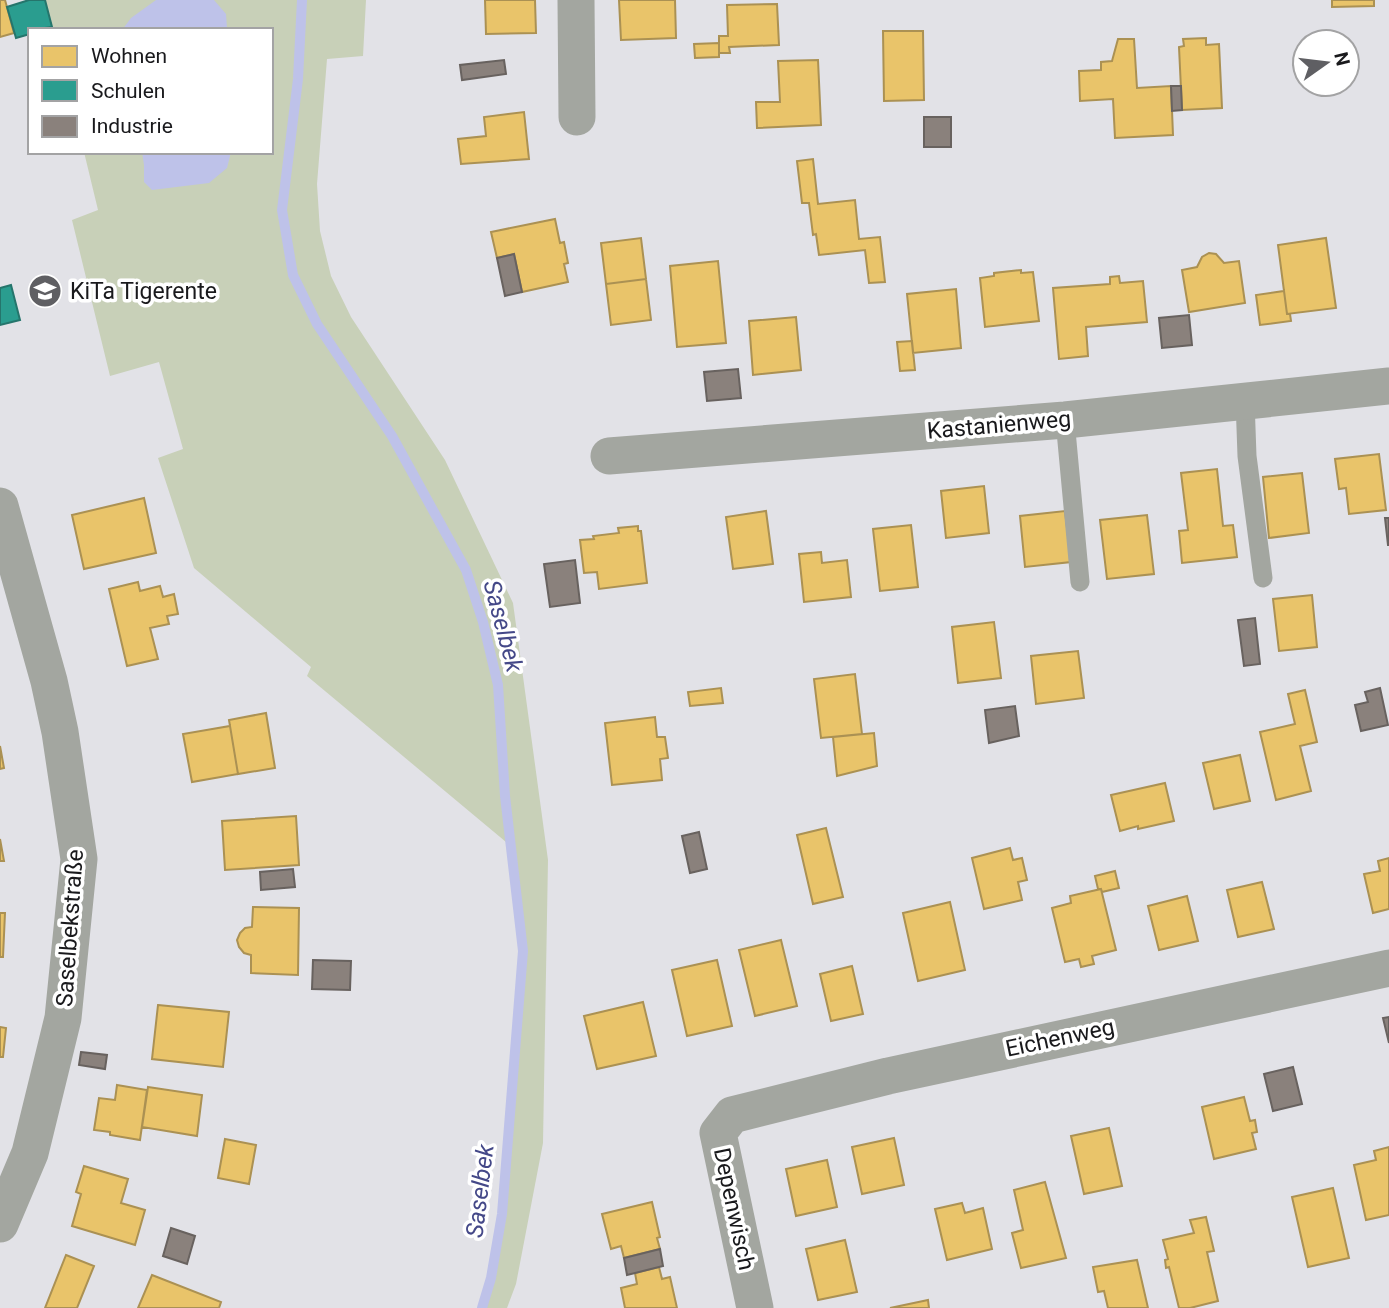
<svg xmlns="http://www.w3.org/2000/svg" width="1389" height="1308" viewBox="0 0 1389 1308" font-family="Roboto,sans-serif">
	<rect width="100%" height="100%" fill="#e2e2e7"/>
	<!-- green -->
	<path fill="#c8d0b8" d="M45,0H366L363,56L327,59L317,184L320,231L331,276L351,317L445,460L513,603L548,860L543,1143L516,1284L507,1308H482L491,1278L502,1214L523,951L506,842L307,676L311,667L194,568L158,458L183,449L159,362L110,376L72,220L98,210L84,152H271V30H53Z"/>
	<!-- water -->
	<path fill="#bec2e9" d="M156,0H214L226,14L227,28L122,30L131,18Z
		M142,152H231L227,168L209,183L152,190L144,182V165Z"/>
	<!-- homes -->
	<path fill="#e9c46a" stroke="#ab9153" stroke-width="2" d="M0,0H5L14,33L0,37Z
		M485,0H535L536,33L486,34Z
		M619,0H675L676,38L621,40Z
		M1332,0H1374V6L1332,7Z
		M777,4L779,45L729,47L730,53H719V36H728L727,5Z
		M883,31H923L924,100L884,101Z
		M1206,38V45L1219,44L1222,108L1182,110L1179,47L1184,46L1183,39Z
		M1118,39H1134L1137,88L1171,86L1173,135L1115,138L1113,99L1080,101L1079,71L1101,70V62L1112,61Z
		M719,43V57L695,58L694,44Z
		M818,60L821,125L757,128L756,102H780L778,61Z
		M524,112L529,159L461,164L458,139L486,136L484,117Z
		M813,159L818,204L855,200L859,239L880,237L885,282L869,283L865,250L819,255L816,234L813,235L809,203H802L797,161Z
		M555,219L560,243L564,242L568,263L564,264L568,282L522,292L514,254L497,258L491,232Z
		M641,238L646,279L606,284L601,243Z
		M1326,238L1336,308L1287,314L1278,245Z
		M1209,253L1216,254L1224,263L1239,261L1245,303L1189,312L1182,270L1197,267L1202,257Z
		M718,261L726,343L677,347L670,266Z
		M1021,270V273L1033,272L1039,321L985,327L980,278L994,276V273Z
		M1119,276L1120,283L1143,281L1147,322L1086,327L1088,356L1059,359L1053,288L1110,284V277Z
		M646,279L651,320L611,325L606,284Z
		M956,289L961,348L913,353L907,294Z
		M1284,291L1287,314H1290L1291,321L1260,325L1256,295Z
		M796,317L801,370L753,375L749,321Z
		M912,341L915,370L900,371L897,342Z
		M1379,454L1386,510L1349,514L1346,488L1339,489L1335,459Z
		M1217,469L1223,526L1233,525L1237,557L1182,563L1179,531L1188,530L1181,473Z
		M1302,473L1309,533L1269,538L1263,477Z
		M984,486L989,533L946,538L941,491Z
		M144,498L156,553L84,569L72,515Z
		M766,511L773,564L733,569L726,517Z
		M1065,511L1071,562L1025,567L1020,516Z
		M1147,515L1154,574L1107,579L1100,520Z
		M911,525L918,587L880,591L873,529Z
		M638,526V531H641L647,583L599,589L597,572L584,573L580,540L594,539L593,536L619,533L618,528Z
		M821,552L822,563L847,560L851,597L804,602L799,554Z
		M138,582L140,591L160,586L163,597L174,594L178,614L167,616L169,624L150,628L158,659L127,666L109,589Z
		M1312,595L1317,647L1279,651L1273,599Z
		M994,622L1001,678L958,683L952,627Z
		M1078,651L1084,698L1036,704L1031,656Z
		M855,674L862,734L821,738L814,679Z
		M721,688L723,703L690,706L688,692Z
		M1305,690L1317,742L1300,746L1311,791L1276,800L1260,732L1295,724L1288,694Z
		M266,713L275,768L238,774L229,720Z
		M655,717L657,737H665L668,758L660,759L662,780L612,785L605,723Z
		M230,726L238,774L192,782L183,734Z
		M874,733L877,766L837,776L833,737Z
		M0,746L4,768L0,769Z
		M1240,755L1250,801L1214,809L1203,763Z
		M1165,783L1174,821L1138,829V826L1120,831L1111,795Z
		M296,816L299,865L225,870L222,821Z
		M826,828L843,897L813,904L797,835Z
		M0,839L4,861H0Z
		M1010,848L1013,860L1022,858L1027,880L1018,882L1022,900L984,909L972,858Z
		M1389,858V909L1373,913L1364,874L1380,871L1378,861Z
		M1115,871L1119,888L1102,892L1101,889H1098L1095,876Z
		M1262,882L1274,929L1238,937L1227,890Z
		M1101,889L1116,950L1092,956L1094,964L1081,967L1079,959L1065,962L1052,908L1071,903L1070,896Z
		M1187,896L1198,941L1159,950L1148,906Z
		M950,902L965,970L918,981L903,913Z
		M253,907L299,908L298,975L251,973V955L244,953L239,947L237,940L240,933L245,928L252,927Z
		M0,913H5L3,957H0Z
		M781,940L797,1006L755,1016L739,950Z
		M717,960L732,1026L687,1036L672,970Z
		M852,966L863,1014L831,1021L820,974Z
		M643,1002L656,1056L597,1069L584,1016Z
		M158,1005L229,1012L223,1067L152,1059Z
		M0,1027L6,1028L3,1057H0Z
		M117,1085L147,1090L140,1140L110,1135V1132L94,1130L99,1098L115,1100Z
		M148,1087L202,1095L197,1136L142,1127Z
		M1244,1097L1250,1121L1255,1120L1257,1132L1252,1133L1256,1149L1214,1159L1202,1107Z
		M1109,1128L1122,1186L1084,1194L1071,1136Z
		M894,1138L904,1185L862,1194L852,1147Z
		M225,1139L256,1145L249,1184L218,1178Z
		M1389,1147V1215L1366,1220L1354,1165L1376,1160L1374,1151Z
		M827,1160L837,1207L796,1216L786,1169Z
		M84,1166L128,1179L121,1203L145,1210L135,1245L72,1226L81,1194L76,1192Z
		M1045,1182L1066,1258L1021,1268L1012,1233L1023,1230L1014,1190Z
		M1333,1188L1349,1258L1308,1267L1292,1197Z
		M652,1202L660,1237L657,1238L660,1249L624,1258L621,1246L611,1249L602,1214Z
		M962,1203L965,1213L983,1208L992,1249L947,1260L935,1209Z
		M1206,1217L1214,1251L1207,1252L1218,1301L1190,1308H1179L1169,1267L1166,1268L1165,1260L1168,1259L1163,1240L1194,1233L1190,1220Z
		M845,1240L857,1292L818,1300L806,1249Z
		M66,1255L94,1266L77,1308H45Z
		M1137,1260L1148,1308H1108L1104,1291L1098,1292L1093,1267Z
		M659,1267L662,1279L670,1277L677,1308H625L621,1288L637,1284L635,1273Z
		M152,1275L221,1302L219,1308H138Z
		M928,1300L929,1308H890Z"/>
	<!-- schools -->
	<path fill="#2a9d8f" stroke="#25756c" stroke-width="2" d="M29,0H45L52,27L30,30V34L16,38L7,7Z
		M11,285L20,320L0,325V288Z"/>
	<!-- industry -->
	<path fill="#8a817c" stroke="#68625f" stroke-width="2" d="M504,60L506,74L462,80L460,65Z
		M1171,86H1181L1182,110L1172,111Z
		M924,117H951V147H924Z
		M514,254L522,292L505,296L497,258Z
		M1189,315L1192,345L1162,348L1159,318Z
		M738,369L741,398L707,401L704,372Z
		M1385,518H1389V545H1388Z
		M575,560L580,603L550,607L544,564Z
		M1255,618L1260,664L1244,666L1238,620Z
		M1380,688L1388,725L1361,731L1355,705L1368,702L1365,692Z
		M1015,706L1019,736L989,743L985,710Z
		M699,832L707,869L690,873L682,836Z
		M293,869L295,887L261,890L260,872Z
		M313,960L351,961L350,990L312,989Z
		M1389,1017V1043L1383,1018Z
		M81,1052L107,1055L105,1069L79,1065Z
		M1293,1067L1302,1104L1273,1111L1264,1074Z
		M171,1228L195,1236L187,1264L163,1256Z
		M660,1249L663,1266L627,1275L624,1258Z"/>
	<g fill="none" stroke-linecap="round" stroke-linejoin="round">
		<!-- stream -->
		<path stroke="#bec2e9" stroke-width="10" d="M302,0L298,79L282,210L293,275L317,324L392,436L466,570L483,622L498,685L505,796L523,951L502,1214L491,1278L482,1308"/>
		<!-- service -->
		<path stroke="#a3a6a0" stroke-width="19" d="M1245,400L1247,456L1263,578
			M1065,420L1080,582"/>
		<!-- minor -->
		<path stroke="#a3a6a0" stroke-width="37" d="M576,0L577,117
			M609,456L1065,420L1389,386
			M0,506L49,681L60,732L79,859L63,1018L30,1153L0,1224
			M755,1308L718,1133L732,1115L888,1076L1389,968"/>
	</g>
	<!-- icons -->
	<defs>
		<symbol id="school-disc" viewBox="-11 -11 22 22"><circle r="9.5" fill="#5f5f63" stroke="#fff"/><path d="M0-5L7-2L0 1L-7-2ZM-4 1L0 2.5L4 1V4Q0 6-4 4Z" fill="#fff"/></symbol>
	</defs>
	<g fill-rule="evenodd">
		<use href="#school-disc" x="26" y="272" width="38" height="38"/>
	</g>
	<g text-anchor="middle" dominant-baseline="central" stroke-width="7" stroke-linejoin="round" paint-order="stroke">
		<!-- poi labels -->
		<g font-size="23" fill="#19191c" stroke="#fff" text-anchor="start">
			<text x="70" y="291">KiTa Tigerente</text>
		</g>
		<!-- street labels -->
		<g font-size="23" fill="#19191c" stroke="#fff">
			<text transform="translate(999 425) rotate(-5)">Kastanienweg</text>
			<text transform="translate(70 928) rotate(-86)">Saselbekstraße</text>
			<text transform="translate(1060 1038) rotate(-12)">Eichenweg</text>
			<text transform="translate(734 1209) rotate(78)">Depenwisch</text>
		</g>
		<!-- water labels -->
		<g font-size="24" font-style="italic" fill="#444888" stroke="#fff">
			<text transform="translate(503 626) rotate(75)">Saselbek</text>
			<text transform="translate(480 1191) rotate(-83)">Saselbek</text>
		</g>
	</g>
	<!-- legend -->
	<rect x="28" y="28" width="245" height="126" fill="#ffffff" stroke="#a3a3a4" stroke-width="2"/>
	<rect x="42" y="46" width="35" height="21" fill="#e9c46a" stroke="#a3a3a4" stroke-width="2"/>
	<text x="91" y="63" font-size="21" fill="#19191c">Wohnen</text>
	<rect x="42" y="80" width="35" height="21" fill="#2a9d8f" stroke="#a3a3a4" stroke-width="2"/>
	<text x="91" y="98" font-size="21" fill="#19191c">Schulen</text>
	<rect x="42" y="116" width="35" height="21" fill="#8a817c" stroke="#a3a3a4" stroke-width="2"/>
	<text x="91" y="133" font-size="21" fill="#19191c">Industrie</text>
	<!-- north arrow -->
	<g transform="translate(1326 63) rotate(76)"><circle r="33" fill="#ffffff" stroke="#a3a3a4" stroke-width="2"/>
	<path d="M0-5L12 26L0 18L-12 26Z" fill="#5f5f63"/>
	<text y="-10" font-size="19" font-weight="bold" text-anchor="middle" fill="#19191c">N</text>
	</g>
</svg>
